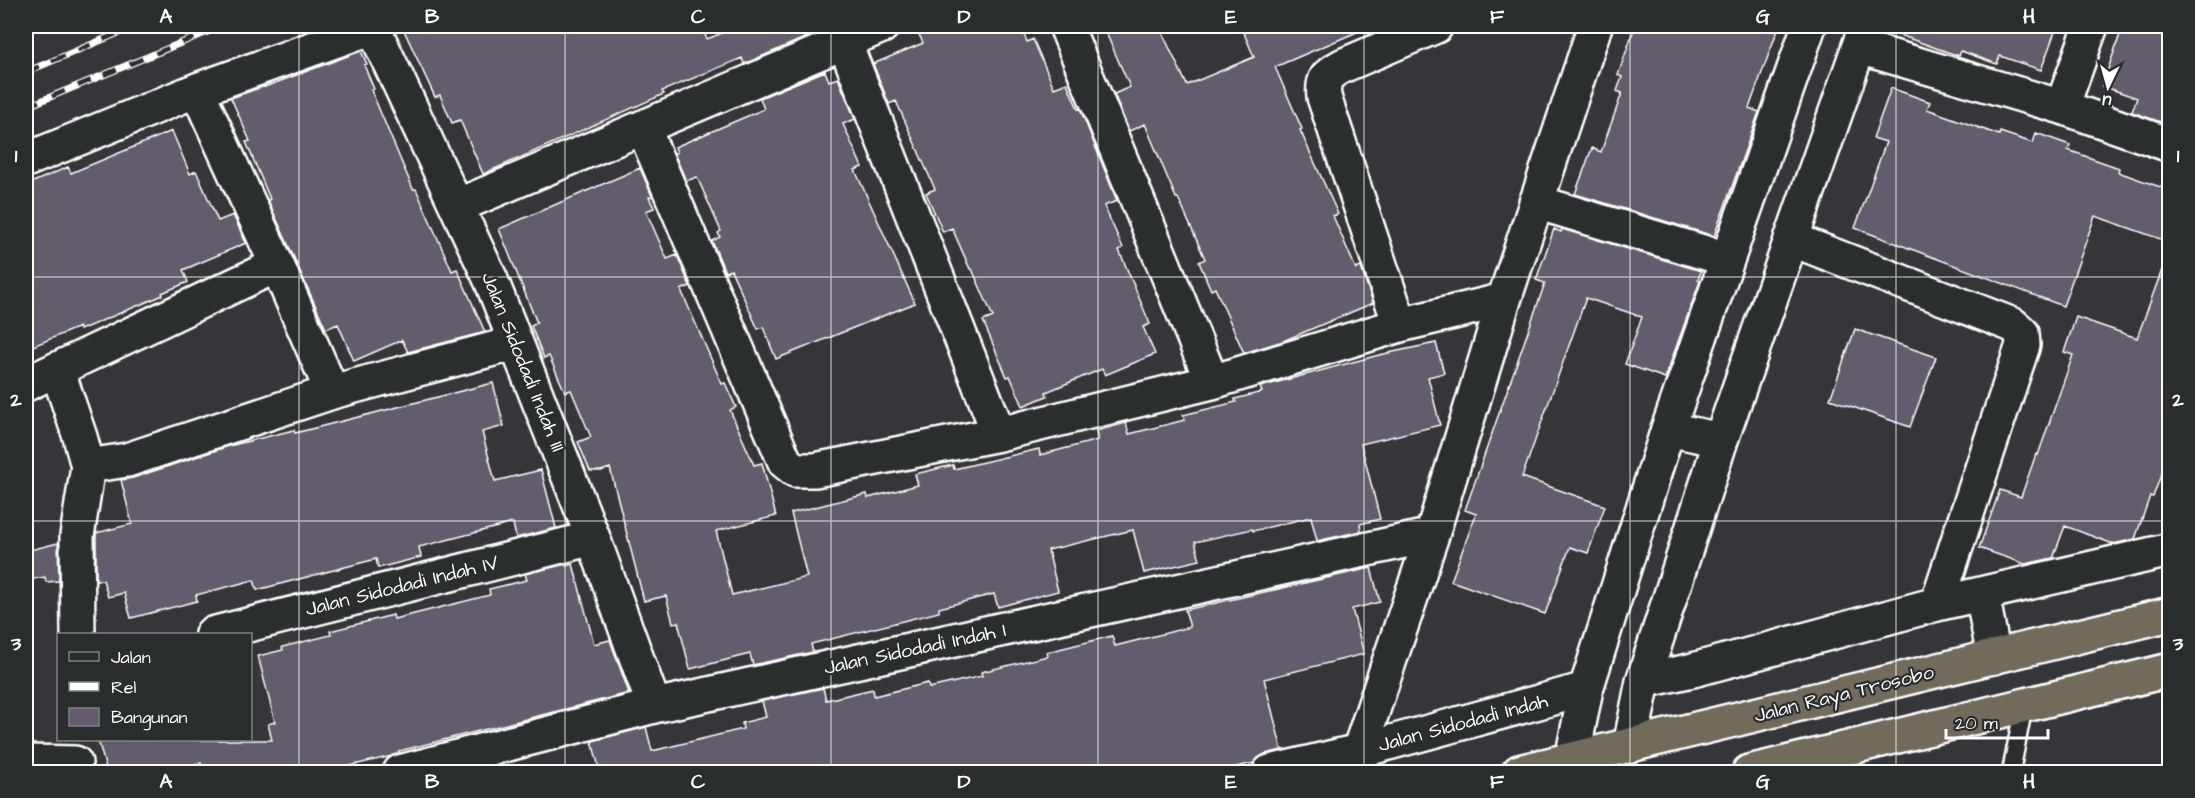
<svg xmlns="http://www.w3.org/2000/svg" width="2195" height="798" viewBox="0 0 2195 798" font-family="'Architects Daughter',sans-serif">
	<rect width="100%" height="100%" fill="#36363a"/>
	<filter id="ink" filterUnits="userSpaceOnUse"><feTurbulence type="fractalNoise" baseFrequency=".0167" numOctaves="2"/><feDisplacementMap in="SourceGraphic" scale="12" xChannelSelector="R" yChannelSelector="G"/><feConvolveMatrix kernelMatrix="1 2 1 2 8 2 1 2 1" color-interpolation-filters="sRGB"/></filter>
	<g filter="url(#ink)">
		<!-- building -->
		<path fill="#645c6c" stroke="#fff" stroke-width="1.5" d="M402,26H701L707,39L740,26H804L809,36L744,64L742,58L662,91L664,94L483,174L460,120L452,123L440,95L435,97Z
			M915,26H1021L1027,42L1033,39L1054,88L1067,83L1078,109L1080,108L1117,201L1104,206L1123,248L1119,250L1150,324L1143,327L1155,354L1105,375L1102,369L1046,392L1047,396L1023,406L1010,376L1007,377L983,321L993,317L972,269H970L952,228L943,232L926,193L935,189L896,101L889,104L873,64L923,43Z
			M1103,26H1159L1187,85L1254,57L1241,26H1371L1275,67L1302,129L1300,130L1338,214L1333,216L1356,269L1361,267L1373,303L1283,341L1244,353L1215,288L1211,290L1199,262L1205,259L1178,198H1176L1145,124L1129,131L1114,94L1130,87Z
			M1635,26H1779L1749,108L1759,112L1714,236L1575,194L1592,148L1601,152L1622,93L1617,91L1622,77L1618,75Z
			M1886,26H2057L2041,70L2000,56L1997,64L1961,51L1959,56L1885,30Z
			M2123,26H2169V125L2132,112L2137,98L2102,86Z
			M361,51L367,64L364,65L374,89L371,90L413,189H416L452,271L457,269L485,332L408,352L402,340L354,361L338,324L326,329L268,200L270,199L246,142L250,141L231,98L265,86V87Z
			M825,71L829,81L838,78L855,119L843,124L862,167L855,170L915,303L776,359L763,327L758,329L731,270L725,272L712,241L720,237L718,233L721,231L697,177L686,181L674,153L677,152L675,147L764,109L760,98Z
			M1891,88L1930,102L1927,109L1999,135L2000,132L2033,143L2036,133L2070,145L2068,150L2119,168L2118,172L2169,190V242L2095,216L2063,306L1855,228L1886,142L1873,138Z
			M172,131L190,174L196,171L218,221L233,215L246,243L183,270L188,282L162,293L163,295L80,330L79,327L26,349V185L68,167L71,173Z
			M640,168L652,196L649,197L654,208L646,211L667,259L677,255L690,286L681,290L722,384L725,383L736,407L730,410L754,465L762,463L776,516L716,531L732,595L807,577L791,513L867,494L868,498L918,485L915,474L953,465L954,469L1039,449L1040,455L1098,440L1096,431L1126,423L1129,434L1185,420L1183,415L1236,402L1235,399L1262,392L1260,387L1379,355L1436,343L1444,373L1428,377L1440,425L1361,444L1380,519L1360,524L1361,531L1317,541L1311,517L1253,531L1252,529L1195,542L1200,560L1144,573L1133,530L1048,550L1058,591L998,607L994,594L939,608V612L811,644L813,652L753,665L750,654L690,669L678,622L673,623L666,596L644,601L610,468L601,471H590L578,442L591,437L571,390L565,392L549,356L544,358L531,326L537,323L499,229Z
			M1554,229L1561,232L1562,229L1701,271L1698,280L1700,281L1665,378L1625,364L1642,317L1586,298L1522,477L1605,506L1588,553L1570,547L1545,614L1451,581L1476,514L1465,510L1545,283L1536,280Z
			M2166,259L2169,260V453L2153,497L2150,496L2135,539L2113,544L2065,526L2053,558L2025,564L1979,548L2000,490L2021,497L2036,454L2038,455L2073,355L2064,352L2076,317L2137,338Z
			M1855,329L1936,357L1910,427L1830,399Z
			M493,383L504,426L482,432L495,481L541,470L556,528L516,538L513,523L419,547L421,557L378,568L376,559L257,590L254,580L196,595L197,601L131,618L124,593L108,597L103,580H96V533L132,524L121,480L133,478L229,446L294,430L295,433Z
			M58,543L59,581L46,582L45,577L26,580V551Z
			M566,564V566L573,564L594,644L610,640L629,693L399,751V753L392,756L345,767L346,772H203L201,763L181,768L180,765L150,772H107L98,740H272L268,724L275,722L258,656L283,650L282,647L331,635L330,631L393,615L394,619L490,595L489,589L527,580L525,574Z
			M1371,568L1380,602L1352,609L1364,654L1264,679L1282,750L1265,754L1258,758L1254,763L1214,772H600L592,741L646,727L652,751L743,729L742,723L766,717L762,701L823,688L826,700L873,689L874,696L928,683L929,688L982,676L981,672L1048,656L1047,652L1112,636L1115,646L1190,627L1185,610Z"/>
		<g fill="none" stroke-linecap="round" stroke-linejoin="round">
			<defs>
				<path id="lane" d="M2011,772L2024,705"/>
				<path id="street" d="M1066,26L1212,382
					M373,27L491,280L593,538L654,706
					M844,41L999,434
					M1859,47L2062,107L2170,145
					M197,90L277,265L332,392
					M2062,107L2091,26
					M643,127L785,462L795,470H815L999,434L1212,382L1400,325L1504,300
					M26,160L197,90L376,26
					M1536,202L1726,259
					M457,206L882,26
					M1791,239L2013,325L2022,333L2023,345L1937,604
					M1400,325L1324,97C1322,79 1327,74 1342,66L1436,26
					M57,369L80,437L88,466L77,536L78,634
					M26,384L277,265
					M1668,429L1721,440
					M88,466L127,460L332,392L516,343
					M1982,594L1994,657
					M212,634L593,538
					M1643,681L1693,670L1937,604L2170,550
					M1630,746L1643,681L1721,440L1866,26
					M1359,751L1432,535L1504,300L1595,26
					M1572,759L1586,689L1668,429L1809,26
					M26,762L75,763
					M400,772L654,706L1432,535
					M1270,772L1359,751L1586,689"/>
				<path id="highway" d="M1519,772L2170,614
					M1749,772L2170,670"/>
			</defs>
			<!-- lane casing -->
			<use href="#lane" stroke="#fff" stroke-width="21"/>
			<!-- street casing -->
			<use href="#street" stroke="#fff" stroke-width="38"/>
			<!-- highway casing -->
			<use href="#highway" stroke="#fff" stroke-width="38"/>
			<!-- lane -->
			<use href="#lane" stroke="#2a2d2e" stroke-width="16"/>
			<!-- street -->
			<use href="#street" stroke="#2a2d2e" stroke-width="33"/>
			<!-- highway -->
			<use href="#highway" stroke="#726b5a" stroke-width="33"/>
			<defs>
				<path id="rail" d="M26,72L135,26
					M26,107L222,26"/>
			</defs>
			<!-- rail casing -->
			<use href="#rail" stroke="#fff" stroke-width="7"/>
			<!-- rail -->
			<use href="#rail" stroke="#2a2d2e" stroke-width="4.5" stroke-dasharray="14" stroke-linecap="butt"/>
		</g>
	</g>
	<!-- grid -->
	<path fill="none" stroke="#fff" stroke-width="1.5" stroke-opacity="0.55" d="M299,26V772M565,26V772M831,26V772M1098,26V772M1364,26V772M1630,26V772M1896,26V772M26,277H2170M26,521H2170"/>
	<g text-anchor="middle" dominant-baseline="central" stroke-width="4.5" stroke-linejoin="round" paint-order="stroke">
		<!-- street labels -->
		<g font-size="20" fill="#fff" stroke="#2a2d2e">
			<text transform="translate(523 362) rotate(68)">Jalan Sidodadi Indah III</text>
			<text transform="translate(402 586) rotate(-14)">Jalan Sidodadi Indah IV</text>
			<text transform="translate(915 649) rotate(-12)">Jalan Sidodadi Indah I</text>
			<text transform="translate(1844 694) rotate(-14)">Jalan Raya Trosobo</text>
			<text transform="translate(1463 723) rotate(-15)">Jalan Sidodadi Indah</text>
		</g>
	</g>
	<!-- margin -->
	<rect width="2195" height="798" fill="none" stroke="#2a2d2e" stroke-width="66"/>
	<!-- legend -->
	<rect x="57" y="633" width="195" height="108" fill="#2a2d2e" stroke="#7f8182" stroke-width="1.5"/>
	<rect x="69" y="652" width="30" height="9" fill="#2a2d2e" stroke="#7f8182" stroke-width="1.5"/>
	<text x="111" y="663" font-size="18" fill="#ffffff">Jalan</text>
	<rect x="69" y="682" width="30" height="9" fill="#ffffff" stroke="#7f8182" stroke-width="1.5"/>
	<text x="111" y="693" font-size="18" fill="#ffffff">Rel</text>
	<rect x="69" y="708" width="30" height="18" fill="#645c6c" stroke="#7f8182" stroke-width="1.5"/>
	<text x="111" y="723" font-size="18" fill="#ffffff">Bangunan</text>
	<!-- north arrow -->
	<g transform="translate(2108 87) rotate(185)" stroke="#2a2d2e" stroke-width="4.5" paint-order="stroke">
	<path d="M0-4.5L10 22L0 15L-10 22Z" fill="#ffffff"/>
	<text y="-9" font-size="16" font-weight="bold" text-anchor="middle" fill="#ffffff">U</text>
	</g>
	<!-- scale -->
	<path d="M1946 729v9h102v-9" fill="none" stroke="#ffffff" stroke-width="3"/>
	<text x="1955" y="729" font-size="18" fill="#ffffff" stroke="#2a2d2e" stroke-width="4.5" paint-order="stroke">20 m</text>
	<rect x="33" y="33" width="2129" height="732" fill="none" stroke="#fff" stroke-width="2"/>
	<g font-size="20" text-anchor="middle" font-weight="bold" fill="#fff">
		<text x="166" y="23">A</text>
		<text x="432" y="23">B</text>
		<text x="698" y="23">C</text>
		<text x="964" y="23">D</text>
		<text x="1231" y="23">E</text>
		<text x="1497" y="23">F</text>
		<text x="1763" y="23">G</text>
		<text x="2029" y="23">H</text>
		<text x="16" y="162">1</text>
		<text x="2178" y="162">1</text>
		<text x="16" y="406">2</text>
		<text x="2178" y="406">2</text>
		<text x="16" y="650">3</text>
		<text x="2178" y="650">3</text>
		<text x="166" y="788">A</text>
		<text x="432" y="788">B</text>
		<text x="698" y="788">C</text>
		<text x="964" y="788">D</text>
		<text x="1231" y="788">E</text>
		<text x="1497" y="788">F</text>
		<text x="1763" y="788">G</text>
		<text x="2029" y="788">H</text>
	</g>
</svg>
